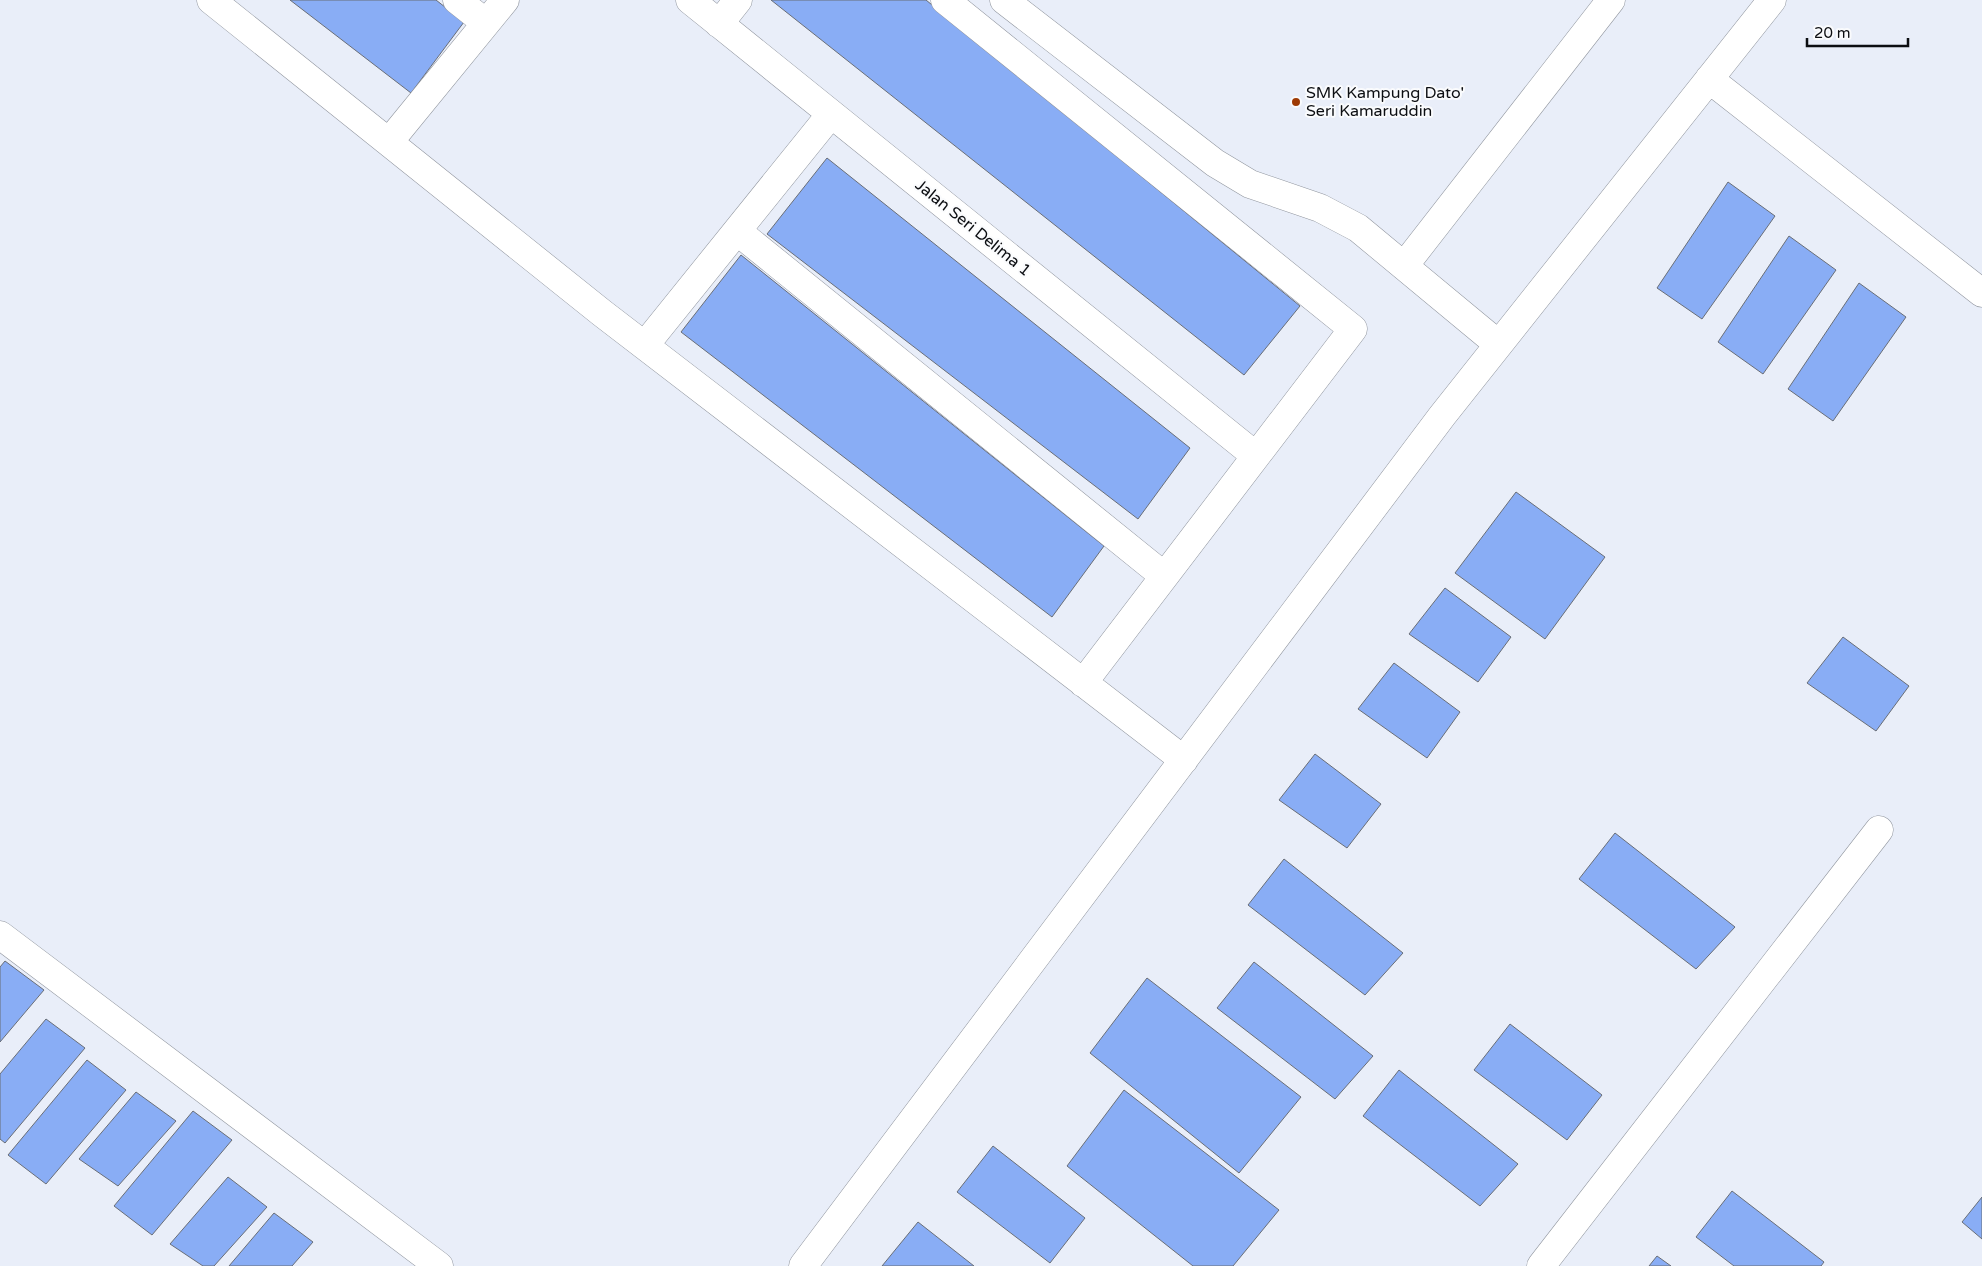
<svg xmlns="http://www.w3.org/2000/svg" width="1982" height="1266" viewBox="0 0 1982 1266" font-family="'Varela Round',sans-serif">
	<rect width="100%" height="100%" fill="#e9eef9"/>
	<!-- building -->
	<path fill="#89adf5" stroke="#696e77" d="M290,0H436L464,22L411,93Z
		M771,0H926L1300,306L1244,375Z
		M827,158L1190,448L1138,519L767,234Z
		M1728,182L1775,216L1702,319L1657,288Z
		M1789,236L1836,270L1763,374L1718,342Z
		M741,255L1104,546L1052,617L681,332Z
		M1859,283L1906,317L1833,421L1788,389Z
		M1516,492L1605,557L1545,639L1455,573Z
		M1445,588L1511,637L1478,682L1409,634Z
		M1843,637L1909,686L1876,731L1807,683Z
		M1394,663L1460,712L1427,758L1358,709Z
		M1315,754L1381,804L1347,848L1279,800Z
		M1615,833L1735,927L1696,969L1579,879Z
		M1284,859L1403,953L1365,995L1248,905Z
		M5,961L44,990L0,1042V967Z
		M1254,962L1373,1056L1335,1099L1217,1008Z
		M1147,978L1301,1097L1239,1173L1090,1053Z
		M46,1019L85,1048L5,1143L0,1139V1074Z
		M1510,1024L1602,1095L1567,1140L1474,1070Z
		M87,1060L126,1090L46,1184L8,1155Z
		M1399,1070L1518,1164L1480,1206L1363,1116Z
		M1124,1090L1279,1210L1233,1266H1193L1067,1166Z
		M136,1092L176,1121L118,1186L79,1159Z
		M193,1111L232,1140L152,1235L114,1206Z
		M993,1146L1085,1218L1050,1263L957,1192Z
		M228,1177L267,1207L214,1266H203L170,1244Z
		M1732,1191L1824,1262L1821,1266H1734L1696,1237Z
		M1982,1197V1239L1962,1222Z
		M274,1213L313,1242L292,1266H229Z
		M918,1222L974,1266H882Z
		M1657,1256L1671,1266H1649Z"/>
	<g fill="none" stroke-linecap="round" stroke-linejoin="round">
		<defs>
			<path id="minor" d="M211,0L602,313L1184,760
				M457,0L486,23
				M690,0L1256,456
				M945,0L1353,329L1083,683
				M1004,0L1215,163L1250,184L1320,208L1358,228L1498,344
				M719,24L738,0
				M1709,79L1982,293
				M389,142L505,0
				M737,231L1164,576
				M1404,266L1611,0
				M645,345L831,114
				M0,935L439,1266
				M803,1266L1442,416L1772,0
				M1541,1266L1879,830"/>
		</defs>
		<!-- minor casing -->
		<use href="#minor" stroke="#90959e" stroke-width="29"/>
		<!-- minor -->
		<use href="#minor" stroke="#fff" stroke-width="28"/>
	</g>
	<!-- markers -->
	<circle fill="#9e3a05" stroke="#fafbfd" stroke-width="2" cx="1296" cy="102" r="5"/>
	<g text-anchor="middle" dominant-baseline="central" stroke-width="4" stroke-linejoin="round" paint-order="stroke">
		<!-- poi labels -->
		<g font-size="16" fill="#0c0e12" stroke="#fafbfd" text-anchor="start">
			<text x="1306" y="93">SMK Kampung Dato'<tspan x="1306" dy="18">Seri Kamaruddin</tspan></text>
		</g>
		<!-- street labels -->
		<g font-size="16" fill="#0c0e12" stroke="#fafbfd">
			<text transform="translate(973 228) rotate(39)">Jalan Seri Delima 1</text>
		</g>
	</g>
	<!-- scale -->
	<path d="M1807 38v8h101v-8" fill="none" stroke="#0c0e12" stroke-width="2.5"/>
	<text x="1814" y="38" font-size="15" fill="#0c0e12" stroke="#fafbfd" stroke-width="4" paint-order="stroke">20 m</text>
</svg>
